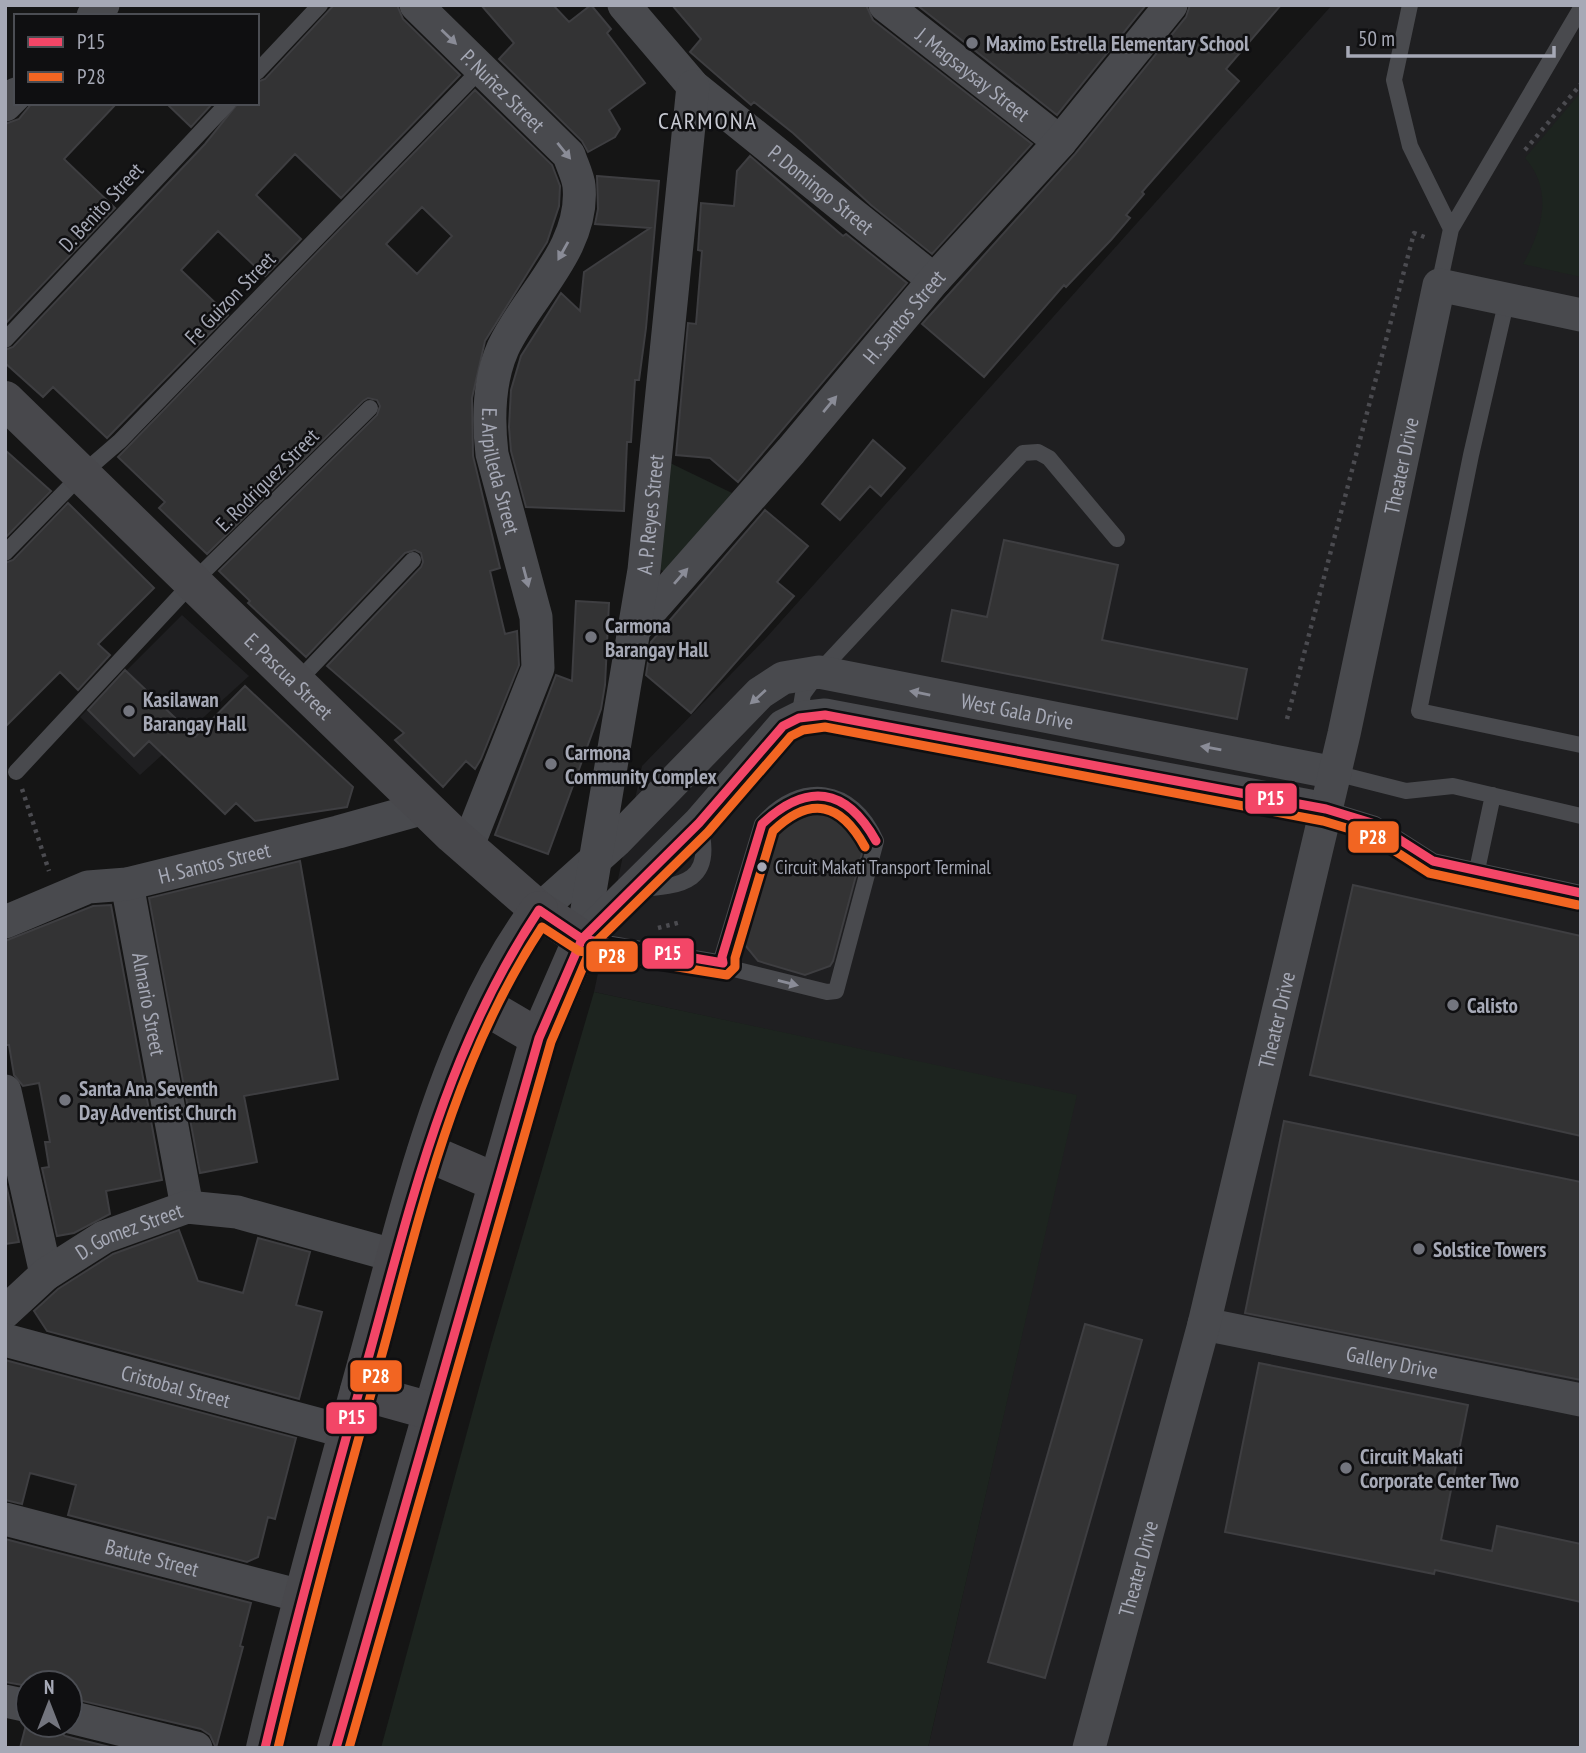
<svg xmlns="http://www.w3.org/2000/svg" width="1586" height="1753" viewBox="0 0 1586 1753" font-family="'PT Sans Narrow',sans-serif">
	<rect width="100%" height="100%" fill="#151515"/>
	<!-- built -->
	<path fill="#1f1f21" d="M1332,5H1581V1748H928L1076,1096L594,992L642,766L766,638Z
		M182,615L249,676L140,775L80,717Z"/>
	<!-- green -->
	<path fill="#1d241f" d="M1581,92V277L1523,264C1542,230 1554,191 1525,158Z
		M666,461L732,493L666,573L652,564Z
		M594,992L1077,1095L928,1748H381L491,1344Z"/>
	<!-- building -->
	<path fill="#333334" stroke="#3e3e41" stroke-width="2" fill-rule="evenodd" d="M334,5H397L403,19L460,75L341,198L295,154L256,195L301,239L265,276L218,231L181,270L228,315L107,438L53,387L43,397L5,363V350L13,347L205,144L238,103H257V82L265,79Z
		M481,5H553L569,22L591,5L611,29L607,33L645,83L609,110L620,129L615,137L588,152L582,141L499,59L514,43Z
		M672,5H866L873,20L1032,144L932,254L871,205L793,133L754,102L751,105L690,52L701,39Z
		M917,5H1146L1057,115Z
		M1190,5H1281L1226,69L1239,81L1142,192L1144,194L1126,215L1130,218L1111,240L1066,287L1064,285L984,377L922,324L1075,154L1186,17Z
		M475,90L552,165L560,186L559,206L547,242L485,341L472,398L473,456L500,568L490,571L505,634L517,631L519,665L481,759L475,769L466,761L443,787L395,740L404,733L327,666L421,567L423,562L421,553L415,550L405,553L306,657L248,603L250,601L219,571L377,415L380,406L377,400L368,398L363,401L207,554L159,508L165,502L118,457ZM422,207L452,236L417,274L386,244Z
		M32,103H117L64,159L115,208L5,324V124L19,119Z
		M166,103H213L191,127Z
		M750,156L843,236L846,234L907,283L738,482L710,458L676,455L688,323L696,324L702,251L698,250L701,203L734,206L737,171Z
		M597,176L659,181L646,328L639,380H635L631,442H627L624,511L526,507L511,451L509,427L511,390L521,356L561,293L580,311L584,272L650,228L595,224L598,209Z
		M873,440L905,468L881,496L870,486L840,520L822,504Z
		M5,450L51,491L5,538Z
		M68,503L154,588L98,644L110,655L78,690L60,672L5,727V563L13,560Z
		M765,510L808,546L777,582L794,596L691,713L646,675L651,642Z
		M1004,540L1118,565L1102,640L1247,669L1237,719L942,661L952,610L987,617Z
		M576,601L609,603L605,685L601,709L548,854L495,835L556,675L572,681Z
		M125,670L195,737L245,686L353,787L347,807L255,821L236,803L225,814L149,741L134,756L88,710Z
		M810,806L839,812L847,817L865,842L833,961L830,966L805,975L758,961L745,945L743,925L771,830L783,818Z
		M300,861L338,1079L244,1096L257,1162L200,1173L149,898Z
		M1353,885L1581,936V1136L1310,1075Z
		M111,905L162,1180L106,1191L110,1214L74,1233L57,1236L42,1168L49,1167L45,1142H50L39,1083L23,1086L14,1075L9,1045H5V941L93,906Z
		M1284,1121L1581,1182V1380L1245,1313Z
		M5,1180L19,1242L5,1244Z
		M179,1230L198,1281L243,1293L258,1238L310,1252L296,1305L322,1312L299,1399L47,1331L34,1311L58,1289L113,1254Z
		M1085,1324L1142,1340L1045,1678L988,1662Z
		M5,1360L296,1438L275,1519L268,1517L258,1557L247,1562L68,1515L76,1485L30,1473L22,1504L5,1500Z
		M1259,1363L1468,1405L1441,1540L1492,1551L1497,1526L1581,1544V1602L1435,1570L1434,1574L1225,1532Z
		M5,1539L251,1603L240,1646L243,1647L216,1748L210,1735L201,1729L70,1698V1683H28V1686L5,1682Z
		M26,1725H53L65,1736L114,1748H20Z"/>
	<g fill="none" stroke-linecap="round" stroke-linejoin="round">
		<!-- path -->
		<path stroke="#4b4b50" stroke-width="4.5" stroke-dasharray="3.5 5" stroke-linecap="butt" d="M1525,150L1581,84
			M1287,719L1414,233L1427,238
			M22,789L49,871
			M658,928L681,922"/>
		<!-- lane -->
		<path stroke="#494a4e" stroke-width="16" d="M1410,5L1394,80L1410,146L1451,229
			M257,72L320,5
			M1439,285L1451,229L1581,8
			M1507,299L1471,455L1419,711L1581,745
			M5,340L228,103
			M5,553L83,473L120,441L482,68
			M296,683L413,560
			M799,718L803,694L819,672L1023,453L1038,452L1049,458L1117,539
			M16,772L193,582L370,408
			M1335,773L1406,791L1453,786L1581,816
			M1326,809L1375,824L1433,861L1581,893
			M1477,870L1493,795
			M635,889C684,887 716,881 699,823
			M582,939L723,963L734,969L827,992L836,991L876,841C852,786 801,780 762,824L722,957L723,963"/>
		<!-- street -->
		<g stroke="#494a4e" stroke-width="33">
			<path id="s1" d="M416,5L569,155C572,165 578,176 579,186C585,249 527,296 503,348C489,380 488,420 492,454L536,617L538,668L467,848"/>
			<path id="s2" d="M624,5L693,86L934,280"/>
			<path id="s3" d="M885,5L1060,142"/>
			<path d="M93,16L103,5"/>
			<path d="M5,105L16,94"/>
			<path id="s4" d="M636,627L791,451L934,280L1060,142L1171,5"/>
			<path id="s5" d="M127,884L187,1207"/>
			<path id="s6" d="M539,910L616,841L760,693L783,678L819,672L1335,773"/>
			<path id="s7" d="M5,922L88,887L127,884L338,832L424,808"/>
			<path id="s8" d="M582,939L644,570L693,86"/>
			<path d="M582,939L699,823L783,726L799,718L825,715L1326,809"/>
			<path d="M5,1091L46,1274"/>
			<path id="s9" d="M5,1312L46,1274L104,1237L187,1207L237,1212L396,1256"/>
			<path id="s10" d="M1204,1324L1581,1400"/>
			<path id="s11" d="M5,1340L347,1432"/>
			<path id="s12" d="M5,1519L301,1596"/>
			<path d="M5,1701L28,1706"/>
			<path d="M70,1717L196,1748"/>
			<path id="s13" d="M1089,1748L1204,1324L1344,734L1439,285L1581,315"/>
		</g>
		<!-- secondary -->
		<g stroke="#48484c" stroke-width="38">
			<path id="s14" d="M5,400L453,835L539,910L582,939L539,1038L336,1748"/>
			<path d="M483,1005L539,1038"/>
			<path d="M426,1152L498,1183"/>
			<path d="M359,1391L431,1411"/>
			<path d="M265,1748C297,1612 335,1478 372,1343C411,1201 450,1029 539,910"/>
		</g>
		<defs>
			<path id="bus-1" d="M265,1748C297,1614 334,1481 371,1348C414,1192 448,1047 539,910L582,939L723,963L722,957L762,824C807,782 846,787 876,841
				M336,1748L539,1038L582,939L699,823L783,726L799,718L825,715L1326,809L1375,824L1433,861L1581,893"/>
			<path id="bus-2" d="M278,1748C310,1613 347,1480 384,1347C423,1202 458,1054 542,927L579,951L727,975L735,967V958L773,831C811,795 841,803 865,847
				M349,1748L551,1042L592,946L708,832L791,736L803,730L825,727L1323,821L1370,835L1429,873L1578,905"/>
		</defs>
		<!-- bus-1 casing -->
		<use href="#bus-1" stroke="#0f0f11" stroke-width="14"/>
		<!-- bus-2 casing -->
		<use href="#bus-2" stroke="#0f0f11" stroke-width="14"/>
		<!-- bus-1 -->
		<use href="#bus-1" stroke="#f34667" stroke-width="9"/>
		<!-- bus-2 -->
		<use href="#bus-2" stroke="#f26522" stroke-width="9"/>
	</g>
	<!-- one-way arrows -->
	<defs><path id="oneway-solid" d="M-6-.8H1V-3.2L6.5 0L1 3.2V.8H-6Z" transform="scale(1.75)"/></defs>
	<g fill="#8a8c97">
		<use href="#oneway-solid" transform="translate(449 37) rotate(44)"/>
		<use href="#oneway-solid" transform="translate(564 151) rotate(51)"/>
		<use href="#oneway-solid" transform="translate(563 251) rotate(119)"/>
		<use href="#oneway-solid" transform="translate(830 404) rotate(-50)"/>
		<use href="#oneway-solid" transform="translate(681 576) rotate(-49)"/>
		<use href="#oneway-solid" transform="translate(526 577) rotate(75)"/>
		<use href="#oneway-solid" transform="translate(920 693) rotate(-168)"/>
		<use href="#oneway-solid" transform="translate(758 697) rotate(138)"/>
		<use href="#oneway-solid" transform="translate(1211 748) rotate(-170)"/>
		<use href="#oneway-solid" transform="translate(788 983) rotate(14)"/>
	</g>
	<!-- markers -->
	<g fill="#73757e" stroke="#0f0f11" stroke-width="2.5">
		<circle cx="972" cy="43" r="7"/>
		<circle cx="591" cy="637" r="7"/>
		<circle cx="129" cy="711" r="7"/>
		<circle cx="551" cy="764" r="7"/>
		<circle cx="1453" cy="1005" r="7"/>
		<circle cx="65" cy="1100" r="7"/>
		<circle cx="1419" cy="1249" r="7"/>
		<circle cx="1346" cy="1468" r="7"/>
	</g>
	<circle fill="#a6a9b6" stroke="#0f0f11" stroke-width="2.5" cx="762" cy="867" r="6"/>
	<g text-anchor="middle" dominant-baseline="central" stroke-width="5" stroke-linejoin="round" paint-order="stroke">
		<!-- bus labels -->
		<g font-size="19" fill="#a6a9b6" stroke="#0f0f11" text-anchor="start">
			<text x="775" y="867">Circuit Makati Transport Terminal</text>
		</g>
		<!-- poi labels -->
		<g font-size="21" font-weight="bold" fill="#a6a9b6" stroke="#0f0f11" text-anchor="start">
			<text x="986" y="43">Maximo Estrella Elementary School</text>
			<text x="605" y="625">Carmona<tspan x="605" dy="24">Barangay Hall</tspan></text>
			<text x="143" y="699">Kasilawan<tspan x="143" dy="24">Barangay Hall</tspan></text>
			<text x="565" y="752">Carmona<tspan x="565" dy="24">Community Complex</tspan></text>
			<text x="1467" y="1005">Calisto</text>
			<text x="79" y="1088">Santa Ana Seventh<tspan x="79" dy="24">Day Adventist Church</tspan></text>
			<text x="1433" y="1249">Solstice Towers</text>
			<text x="1360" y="1456">Circuit Makati<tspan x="1360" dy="24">Corporate Center Two</tspan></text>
		</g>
		<!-- street labels -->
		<g font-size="21" fill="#a6a9b6" stroke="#0f0f11">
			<text stroke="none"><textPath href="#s3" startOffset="112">J. Magsaysay Street</textPath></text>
			<text stroke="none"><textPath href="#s1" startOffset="122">P. Nuñez Street</textPath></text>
			<text stroke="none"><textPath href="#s2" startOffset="271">P. Domingo Street</textPath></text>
			<text transform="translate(101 207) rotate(-47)">D. Benito Street</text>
			<text transform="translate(230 298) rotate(-46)">Fe Guizon Street</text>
			<text stroke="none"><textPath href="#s4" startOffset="410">H. Santos Street</textPath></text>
			<text stroke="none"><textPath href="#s13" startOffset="1320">Theater Drive</textPath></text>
			<text stroke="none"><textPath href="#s1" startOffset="555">E. Arpilleda Street</textPath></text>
			<text transform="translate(267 480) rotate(-45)">E. Rodriguez Street</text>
			<text stroke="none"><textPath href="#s8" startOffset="430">A. P. Reyes Street</textPath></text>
			<text stroke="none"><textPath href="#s14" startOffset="396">E. Pascua Street</textPath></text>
			<text stroke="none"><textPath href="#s6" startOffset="576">West Gala Drive</textPath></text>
			<text stroke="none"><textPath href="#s7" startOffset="219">H. Santos Street</textPath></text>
			<text stroke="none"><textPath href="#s5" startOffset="122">Almario Street</textPath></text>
			<text stroke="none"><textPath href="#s13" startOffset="752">Theater Drive</textPath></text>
			<text stroke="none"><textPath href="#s9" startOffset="150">D. Gomez Street</textPath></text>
			<text stroke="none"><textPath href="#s10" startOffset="192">Gallery Drive</textPath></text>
			<text stroke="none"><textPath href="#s11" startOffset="177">Cristobal Street</textPath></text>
			<text stroke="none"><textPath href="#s12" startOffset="152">Batute Street</textPath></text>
			<text stroke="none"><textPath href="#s13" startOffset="186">Theater Drive</textPath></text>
		</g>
		<!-- quarter labels -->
		<g font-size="24" letter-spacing="2" fill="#c7c9d2" stroke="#0f0f11">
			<text x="708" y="120">CARMONA</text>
		</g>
	</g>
	<g stroke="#0f0f11" stroke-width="2.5">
		<rect x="1244" y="782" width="54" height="33" rx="7" fill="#f34667"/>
		<rect x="1347" y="820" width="53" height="34" rx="7" fill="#f26522"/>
		<rect x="641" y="937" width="54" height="33" rx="7" fill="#f34667"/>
		<rect x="585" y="940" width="54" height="33" rx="7" fill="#f26522"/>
		<rect x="349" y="1359" width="54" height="34" rx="7" fill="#f26522"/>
		<rect x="325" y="1401" width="53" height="34" rx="7" fill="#f34667"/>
	</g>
	<g font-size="19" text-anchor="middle" font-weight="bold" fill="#fff">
		<text x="1271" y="805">P15</text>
		<text x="1373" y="844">P28</text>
		<text x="668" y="960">P15</text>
		<text x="612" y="963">P28</text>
		<text x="376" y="1383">P28</text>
		<text x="352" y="1424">P15</text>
	</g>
	<!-- border -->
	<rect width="1586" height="1753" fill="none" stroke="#a6a9b6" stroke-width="14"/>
	<!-- legend -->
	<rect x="14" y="14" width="245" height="91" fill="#0f0f11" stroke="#4b4d53" stroke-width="2"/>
	<rect x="28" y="37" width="35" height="10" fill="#f34667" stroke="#4b4d53" stroke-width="2"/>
	<text x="77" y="49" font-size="21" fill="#a6a9b6">P15</text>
	<rect x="28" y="72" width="35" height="10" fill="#f26522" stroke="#4b4d53" stroke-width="2"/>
	<text x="77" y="84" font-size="21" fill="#a6a9b6">P28</text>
	<!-- north arrow -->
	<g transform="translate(49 1704)"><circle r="33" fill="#0f0f11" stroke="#4b4d53" stroke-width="2"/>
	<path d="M0-5L12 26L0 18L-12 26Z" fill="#73757e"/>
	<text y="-10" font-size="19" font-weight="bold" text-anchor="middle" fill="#a6a9b6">N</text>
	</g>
	<!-- scale -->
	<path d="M1348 46v10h206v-10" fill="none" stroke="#a6a9b6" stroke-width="3.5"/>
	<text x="1358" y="46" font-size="21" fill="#a6a9b6" stroke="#0f0f11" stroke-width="5" paint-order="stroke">50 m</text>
</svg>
